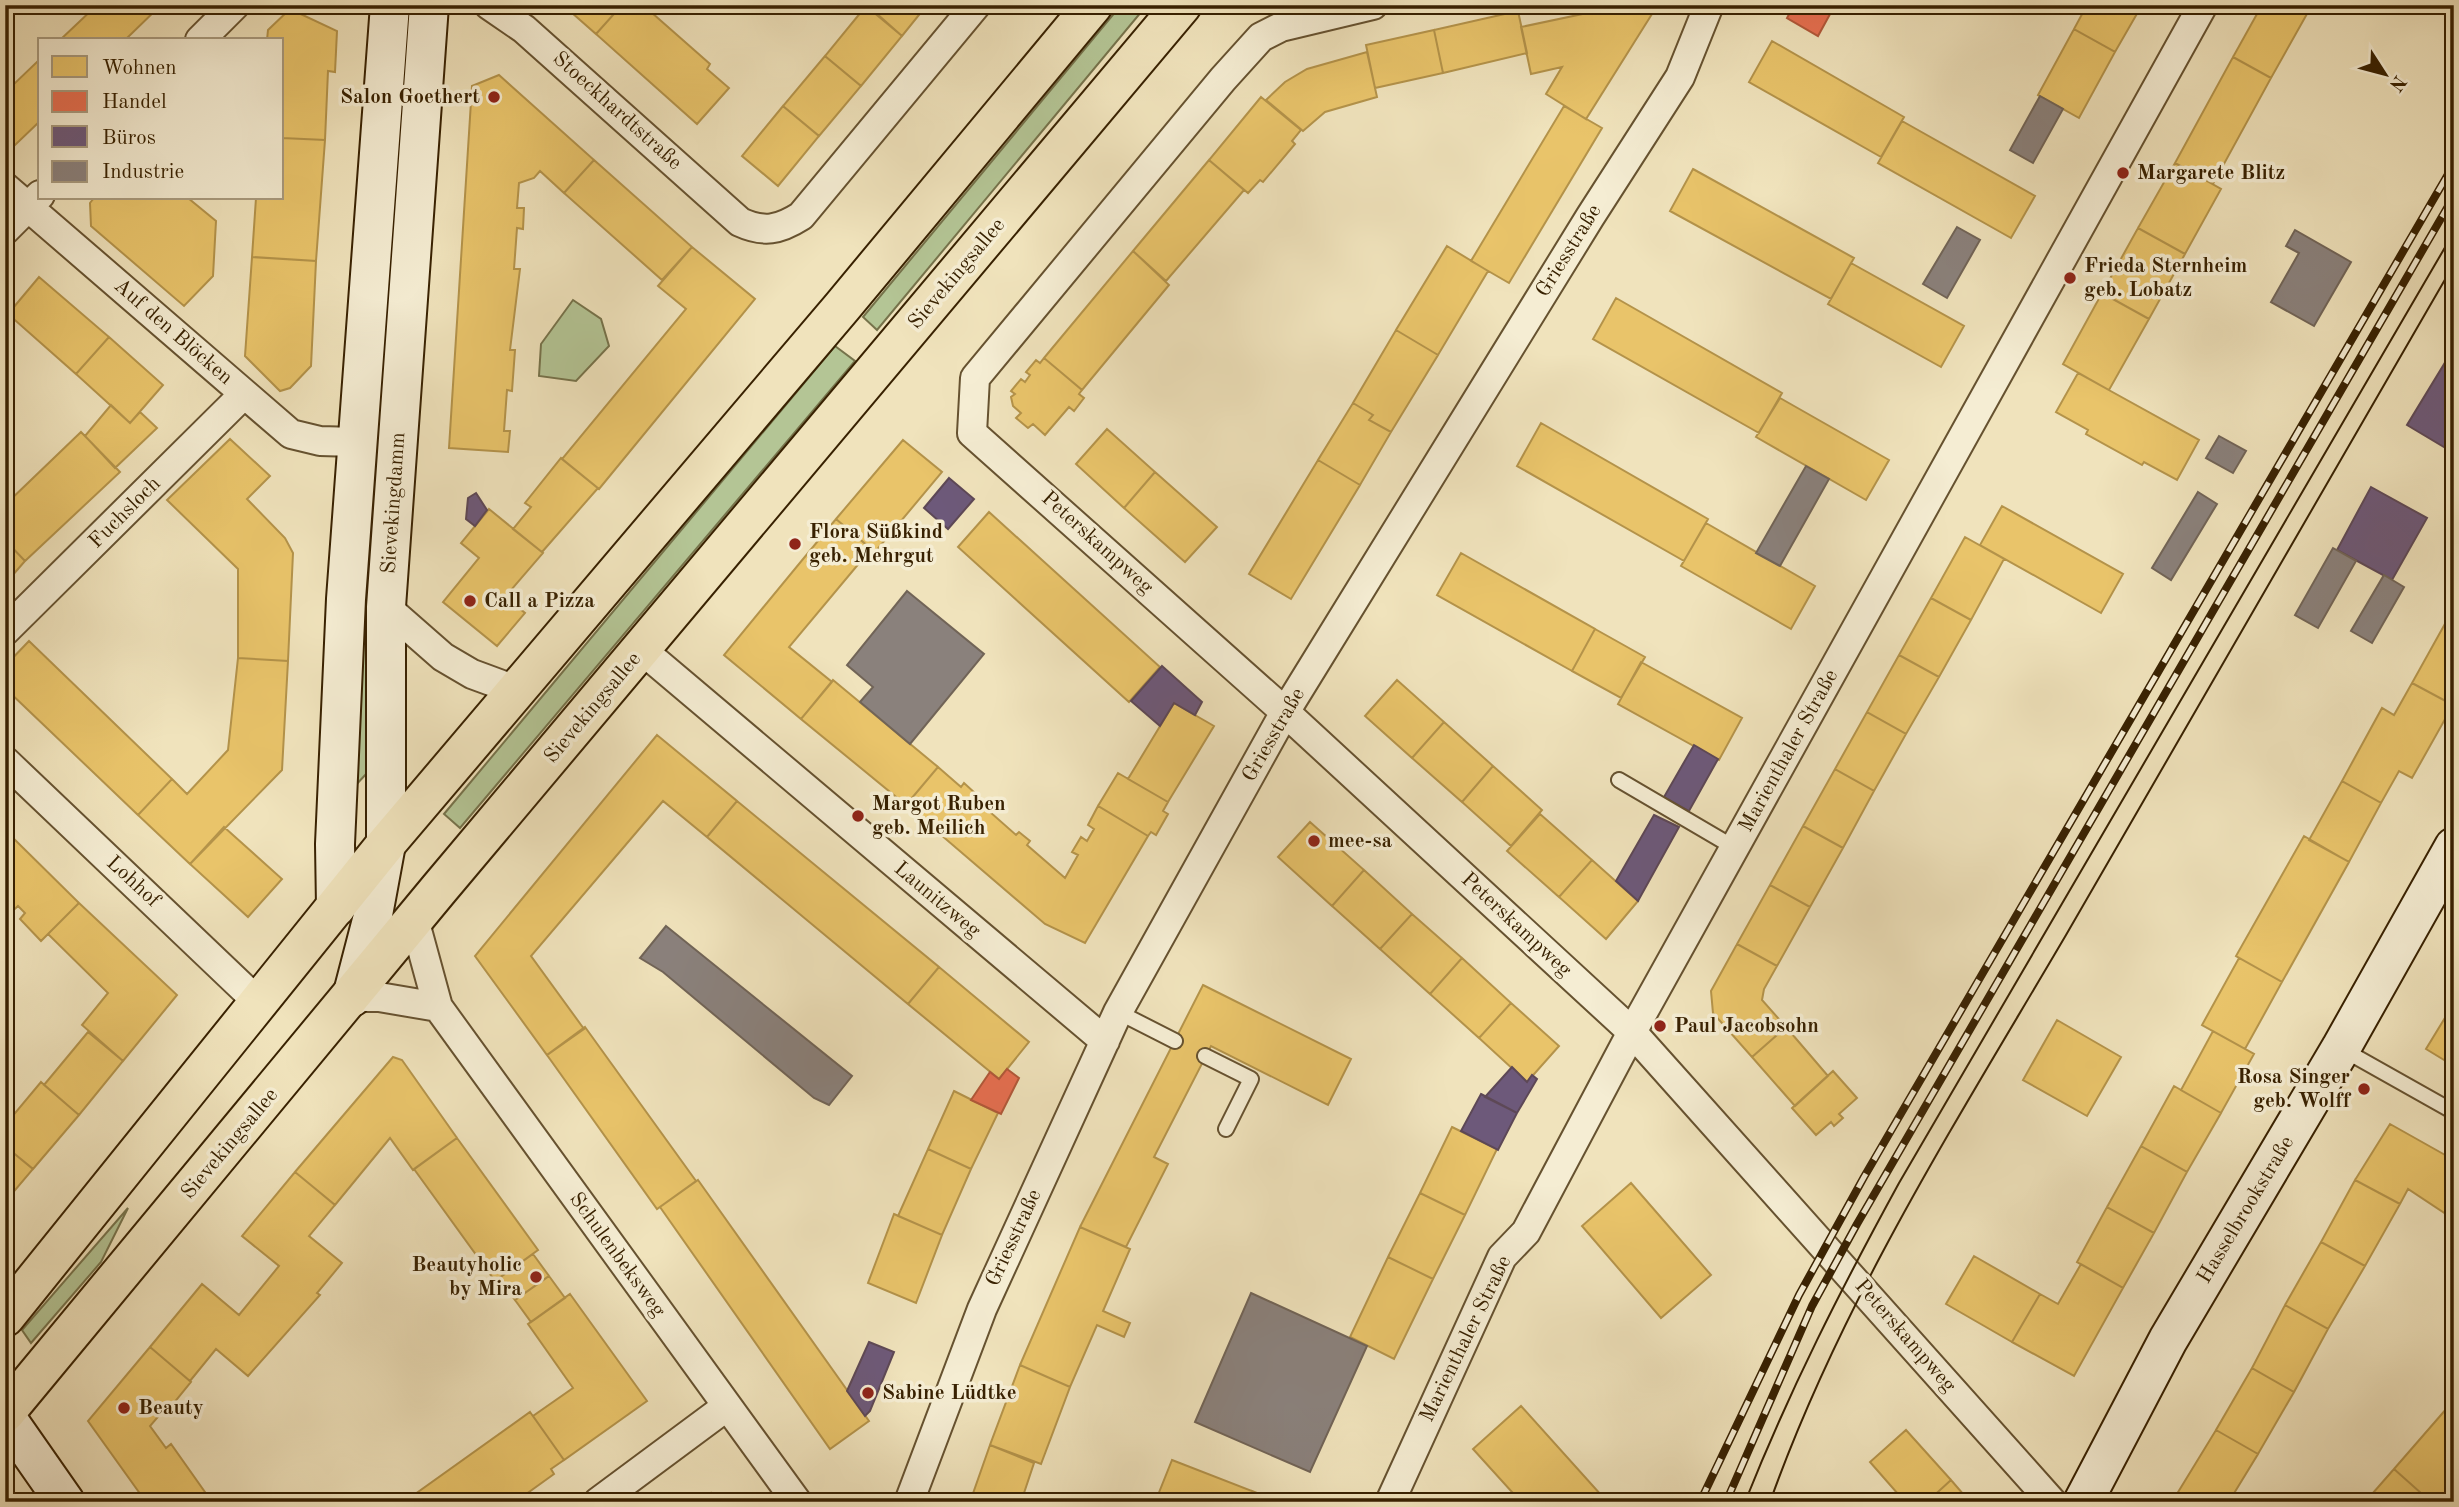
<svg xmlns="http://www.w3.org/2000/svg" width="2459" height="1507" viewBox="0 0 2459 1507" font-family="'Old Standard TT',serif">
	<rect width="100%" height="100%" fill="#f0e3bc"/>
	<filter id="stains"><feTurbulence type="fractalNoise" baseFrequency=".00286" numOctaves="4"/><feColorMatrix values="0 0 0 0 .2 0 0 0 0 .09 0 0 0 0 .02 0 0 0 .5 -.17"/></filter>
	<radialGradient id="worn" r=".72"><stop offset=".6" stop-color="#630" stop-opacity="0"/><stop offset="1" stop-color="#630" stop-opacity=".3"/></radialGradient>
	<!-- green -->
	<path fill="#b4c595" stroke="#76734b" stroke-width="2" d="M403,5H412L367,670L368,772L353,788Z
		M1121,5H1147L877,330L863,317Z
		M573,300L601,319L609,346L576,381L539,376L541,344Z
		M835,346L855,361L460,828L444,814Z
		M128,1208L101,1262L31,1343L22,1330Z"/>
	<!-- homes -->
	<path fill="#e9c46a" stroke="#b4934a" stroke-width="2" d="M97,5H161L125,40H60Z
		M563,5H622L596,34Z
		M622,5H643L710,64L707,69L729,88L697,124L596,34Z
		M867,5H927L902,36Z
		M1647,5L1652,14L1586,119L1546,94L1562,67L1531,74L1521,27L1625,5Z
		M2087,5H2142L2115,52L2074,29Z
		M2262,5H2312L2271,78L2233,57Z
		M866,6L902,36L861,86L825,56Z
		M290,9L337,31L335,72L328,71L325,140L282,138V40H267L268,30Z
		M1518,11L1527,53L1443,73L1434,30Z
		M2074,29L2115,52L2079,118L2038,95Z
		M1434,30L1443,73L1375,88L1366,45Z
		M1772,41L1904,117L1881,157L1749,82Z
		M1367,52L1377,97L1325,112L1303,131L1266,100L1285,82L1307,69Z
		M825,56L861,86L819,136L783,106Z
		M2233,57L2271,78L2213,184L2175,163Z
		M40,59V121L13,147L5,140V82L11,87Z
		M499,75L594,160L564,193L540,171L534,178L519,183L517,208H524L523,229L517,228L514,269H520L510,350H515L512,391L507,390L504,431H510L508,452L449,448L472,86Z
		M1261,97L1301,130L1292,141L1295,144L1263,182L1260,180L1248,193L1209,160Z
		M783,106L819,136L778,186L742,156Z
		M1564,106L1602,128L1509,283L1471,261Z
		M1902,121L2035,196L2011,238L1878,163Z
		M282,138L325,140L316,261L252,257L256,198H282Z
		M594,160L692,247L662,280L564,193Z
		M1209,160L1244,190L1166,281L1133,251Z
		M2175,163L2221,189L2185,254L2138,228Z
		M1693,169L1854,258L1831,299L1670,211Z
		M94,198H188L216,221L213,276L184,306L91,226L90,203Z
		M2138,228L2185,254L2149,319L2102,293Z
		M1447,246L1488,271L1438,355L1396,330Z
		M692,247L755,299L599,489L562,459L686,309L658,286Z
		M1133,251L1169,285L1082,390L1044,358Z
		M252,257L316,261L311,366L290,388L280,391L245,356Z
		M1851,263L1964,326L1941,367L1828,304Z
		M39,277L109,337L76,374L8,314Z
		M2102,293L2149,319L2109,390L2063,364Z
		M1616,298L1782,393L1759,433L1593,339Z
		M1396,330L1438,355L1391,432L1369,420L1373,415L1353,403Z
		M109,337L163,385L130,423L76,374Z
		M1044,358L1082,390L1079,394L1084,398L1074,411L1069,407L1045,435L1033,424L1028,428L1016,418L1021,413L1013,406L1011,397L1015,394L1011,391L1021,379L1025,382L1030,375L1026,372L1036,360L1040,363Z
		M2078,373L2199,440L2177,480L2144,462L2142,465L2086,434L2088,430L2056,412Z
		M1780,398L1889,460L1866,500L1756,437Z
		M1353,403L1373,415L1369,420L1391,432L1360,485L1318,460Z
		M111,405L130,423L140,412L157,428L115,468L85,436Z
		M1541,423L1708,519L1684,561L1517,466Z
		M1107,429L1155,472L1124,508L1076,464Z
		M81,432L120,472L25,561L5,540V505Z
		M230,439L270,476L247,499L285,538L293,553L288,661L238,658V569L167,500Z
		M903,440L942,472L875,552L836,519Z
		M561,458L598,488L542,552L513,529L531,507L525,503Z
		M1318,460L1360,485L1291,599L1249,574Z
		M1155,472L1217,527L1185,562L1124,508Z
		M2002,506L2123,574L2101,613L1980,545Z
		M489,509L543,553L505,597L525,613L497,646L443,602L479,558L461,543Z
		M989,512L1160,667L1129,702L958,547Z
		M836,519L871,549L789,647L832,682L801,719L724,655Z
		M1706,523L1815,586L1791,629L1681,566Z
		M1965,537L2004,559L1971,620L1931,598Z
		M5,540L25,561L5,584Z
		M1461,553L1595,629L1572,671L1437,595Z
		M1931,598L1971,620L1939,677L1899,655Z
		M2451,613L2454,614L2453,705L2412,683Z
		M1595,629L1645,657L1621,698L1572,671Z
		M29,641L172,779L138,815L5,688V666Z
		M1899,655L1939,677L1906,734L1867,712Z
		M238,658L288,661L282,770L190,864L138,815L172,779L187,794L228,750Z
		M1641,662L1742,718L1719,760L1618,704Z
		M833,680L938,767L906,805L801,719Z
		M1397,680L1444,722L1412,758L1365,716Z
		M2412,683L2453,705L2412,778L2399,771L2381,803L2342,781L2382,708L2394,715Z
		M1174,703L1214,726L1168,802L1128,779Z
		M1867,712L1906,734L1874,791L1835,769Z
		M1444,722L1493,766L1462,802L1412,758Z
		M657,735L737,801L707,837L663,801L531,956L584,1029L547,1055L475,956Z
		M1493,766L1542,810L1511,846L1462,802Z
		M938,767L961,787L964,783L976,794L973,797L1016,835L1019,832L1030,841L1027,845L1065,878L1078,855L1072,852L1081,837L1087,841L1094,829L1088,825L1098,806L1148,836L1085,943L1045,924L906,805Z
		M1835,769L1874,791L1843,848L1803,826Z
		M1118,773L1168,802L1163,811L1168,814L1156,835L1151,832L1148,836L1098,806Z
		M2342,781L2381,803L2349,862L2309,840Z
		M737,801L939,967L908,1004L707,837Z
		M1540,814L1592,860L1559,897L1507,851Z
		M1310,822L1364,870L1332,906L1278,857Z
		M1803,826L1843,848L1810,907L1770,885Z
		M224,827L282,879L248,917L190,864Z
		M5,830L79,903L41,941L20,919L25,913L18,906L5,918Z
		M2304,836L2349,862L2282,982L2236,956Z
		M1592,860L1638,901L1606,939L1559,897Z
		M1364,870L1412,914L1380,949L1332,906Z
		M1770,885L1810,907L1777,966L1737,944Z
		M79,903L177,995L123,1061L82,1025L108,993L48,934Z
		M1412,914L1462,958L1430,994L1380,949Z
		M1737,944L1777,966L1764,989L1762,1000L1786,1027L1752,1057L1713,1013L1711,991Z
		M1462,958L1511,1003L1479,1038L1430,994Z
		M2239,958L2282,982L2245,1049L2202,1025Z
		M939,967L1029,1042L999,1079L908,1004Z
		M1203,985L1351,1059L1328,1105L1211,1046L1154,1157L1168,1164L1126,1247L1080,1227Z
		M1511,1003L1559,1046L1527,1082L1479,1038Z
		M2454,1003V1066L2426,1049Z
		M2057,1020L2121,1057L2087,1116L2023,1080Z
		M585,1027L696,1181L657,1209L547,1055Z
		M1786,1027L1828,1076L1795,1106L1752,1057Z
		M2213,1031L2254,1054L2221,1113L2181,1090Z
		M88,1032L123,1061L79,1115L44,1085Z
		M393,1057L402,1060L457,1138L413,1170L390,1138L335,1205L295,1172Z
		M1833,1071L1857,1098L1839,1114L1843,1118L1834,1126L1831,1122L1816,1135L1792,1108Z
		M41,1082L79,1115L33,1169L5,1146V1125Z
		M2174,1086L2221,1113L2187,1172L2141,1146Z
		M954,1091L998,1113L971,1169L928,1149Z
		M2390,1124L2454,1160V1207L2449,1216L2408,1189L2400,1204L2355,1180Z
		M1452,1127L1497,1149L1465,1215L1420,1193Z
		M457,1138L538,1250L495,1281L414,1169Z
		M5,1146L33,1169L5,1202Z
		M2141,1146L2187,1172L2154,1233L2107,1207Z
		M928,1149L971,1169L942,1235L898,1216Z
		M295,1172L335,1205L309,1236L342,1263L317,1293L320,1295L248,1376L216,1349L190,1381L150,1347L202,1284L239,1315L279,1266L242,1236Z
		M698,1180L869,1421L830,1449L660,1207Z
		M2355,1180L2400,1204L2365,1266L2321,1242Z
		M1631,1183L1711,1275L1661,1318L1582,1226Z
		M1420,1193L1465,1215L1433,1279L1388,1257Z
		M2107,1207L2154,1233L2123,1288L2077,1262Z
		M894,1214L942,1235L916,1303L868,1283Z
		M1080,1227L1130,1249L1103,1311L1130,1323L1124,1337L1097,1325L1070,1387L1020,1365Z
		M2321,1242L2365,1266L2328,1329L2285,1305Z
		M533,1254L549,1276L515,1300L499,1278Z
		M1974,1256L2040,1294L2012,1342L1946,1304Z
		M1388,1257L1433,1279L1394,1359L1350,1337Z
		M2081,1264L2123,1288L2074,1376L2012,1342L2040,1294L2058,1304Z
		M549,1276L565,1298L531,1322L515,1300Z
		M570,1294L647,1401L564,1460L533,1416L573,1388L528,1324Z
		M2285,1305L2328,1329L2294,1392L2252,1368Z
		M150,1347L191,1382L165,1414L162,1412L150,1426L166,1448L171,1444L212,1502H146L88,1421Z
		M1020,1365L1070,1387L1041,1464L990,1445Z
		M2252,1368L2294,1392L2258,1454L2216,1430Z
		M2454,1400V1487L2441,1502H2431L2394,1469Z
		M1521,1406L1602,1496L1596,1502H1521L1473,1449Z
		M530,1412L564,1460L551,1469L554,1474L515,1502L512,1497L506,1502H404Z
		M1906,1430L1951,1480L1927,1502H1905L1870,1462Z
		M2216,1430L2258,1454L2233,1495L2242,1502H2172Z
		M990,1445L1034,1463L1021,1502H970Z
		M1172,1460L1252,1491L1248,1502L1156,1500Z
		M2394,1469L2431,1502H2365Z
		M1951,1480L1970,1502H1927Z
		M1252,1491L1279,1502H1248Z
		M711,1493L717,1502H698Z"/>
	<!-- shops -->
	<path fill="#e76f51" stroke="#b25839" stroke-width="2" d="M1794,5H1835L1818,36L1787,18Z
		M1007,1069L1019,1078L1001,1114L971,1100L990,1072L999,1079Z"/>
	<!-- offices -->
	<path fill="#6d597a" stroke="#5d4856" stroke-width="2" d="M2446,361L2454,366V453L2407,425Z
		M949,478L974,499L948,529L924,508Z
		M2371,487L2427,518L2392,580L2337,550Z
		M476,493L487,510L475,526L466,519L468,498Z
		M1162,666L1202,702L1195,715L1174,703L1160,726L1131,701Z
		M1694,745L1718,759L1689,811L1664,797Z
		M1654,815L1679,827L1638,901L1616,881Z
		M1512,1067L1527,1082L1532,1075L1537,1079L1517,1113L1485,1097Z
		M1481,1094L1517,1113L1498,1150L1461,1131Z
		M869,1342L894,1352L870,1411L865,1416L847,1391Z"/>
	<!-- industry -->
	<path fill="#8a817c" stroke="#716457" stroke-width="2" d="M2040,96L2063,109L2033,163L2010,150Z
		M1957,227L1980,240L1947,298L1923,284Z
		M2295,230L2351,262L2314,326L2271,302L2299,253L2286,246Z
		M2219,436L2246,451L2233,473L2206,458Z
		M1806,466L1829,479L1780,566L1756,553Z
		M2198,492L2217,504L2171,580L2152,568Z
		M2333,548L2356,561L2318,628L2295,615Z
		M2384,575L2404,587L2372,643L2351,631Z
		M907,591L984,654L910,744L860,702L873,687L847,665Z
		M666,926L852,1076L829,1105L814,1098L663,972L640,958Z
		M1251,1293L1367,1346L1310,1472L1195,1422Z"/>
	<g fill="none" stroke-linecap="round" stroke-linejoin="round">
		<defs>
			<path id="lane" d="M1619,780L1735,848
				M1118,1012L1175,1041
				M2342,1049L2454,1112
				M1205,1056L1251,1079L1226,1129"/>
			<path id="street" d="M489,5L524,29L740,222C764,233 779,230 801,216L976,5
				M1373,5L1281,27L1261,37L1223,79L975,378L972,433L1285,712L1632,1032L2052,1502
				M200,40L235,5
				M5,187L291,434L320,441L356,442
				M5,230L40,195
				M386,607L443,657L472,674L518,691
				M5,631L244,394
				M642,650L1105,1041
				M5,761L260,1004
				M414,919L438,1007L797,1502
				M352,997H379L438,1007
				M598,1502L726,1407
				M909,1502L982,1309L1118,1012L1285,712L1590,217L1680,77L1709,5
				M1390,1502L1502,1257L1526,1232L1632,1032L2203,5"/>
			<path id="secondary" d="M336,907L335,844L346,599L390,5
				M352,997L372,920L386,844V607L429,5
				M5,1416L65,1502
				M2083,1502L2168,1340L2341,1048L2454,847"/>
			<path id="primary" d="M5,1317L386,844L842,307L1093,5
				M5,1413L439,889L1182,5"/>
		</defs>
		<!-- lane casing -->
		<use href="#lane" stroke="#665230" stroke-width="18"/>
		<!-- street casing -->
		<use href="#street" stroke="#665230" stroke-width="32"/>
		<!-- secondary casing -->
		<use href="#secondary" stroke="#382101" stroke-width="42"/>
		<!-- primary casing -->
		<use href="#primary" stroke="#382101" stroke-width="42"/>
		<!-- lane -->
		<use href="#lane" stroke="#f5edd3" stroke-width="14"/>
		<!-- street -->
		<use href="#street" stroke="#f5edd3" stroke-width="28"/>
		<!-- secondary -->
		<use href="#secondary" stroke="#f5edd3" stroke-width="38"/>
		<!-- primary -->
		<use href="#primary" stroke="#f0e3bc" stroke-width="38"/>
		<!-- tram -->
		<path stroke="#382101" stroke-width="2" d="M1745,1502C1790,1389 1841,1289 1899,1183L2454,232
			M1770,1502C1842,1300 1958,1119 2066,935C2197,712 2326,488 2454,264"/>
		<defs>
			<path id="rail" d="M1700,1502L1799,1295L1864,1177L2454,164
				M1726,1502L1812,1306L1857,1224L2454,196"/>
		</defs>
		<!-- rail casing -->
		<use href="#rail" stroke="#382101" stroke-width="8"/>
		<!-- rail -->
		<use href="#rail" stroke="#f5edd3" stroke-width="5" stroke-dasharray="16" stroke-linecap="butt"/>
	</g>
	<!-- markers -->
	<g fill="#8f2418" stroke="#f5edd3" stroke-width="2.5">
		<circle cx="494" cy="97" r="7"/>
		<circle cx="2123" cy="173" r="7"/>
		<circle cx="2070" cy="278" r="7"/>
		<circle cx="795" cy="544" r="7"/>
		<circle cx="470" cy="601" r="7"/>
		<circle cx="858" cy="816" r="7"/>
		<circle cx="1314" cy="841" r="7"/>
		<circle cx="1660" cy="1026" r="7"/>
		<circle cx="2364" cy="1089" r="7"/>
		<circle cx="536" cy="1277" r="7"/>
		<circle cx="868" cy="1393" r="7"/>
		<circle cx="124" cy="1408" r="7"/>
	</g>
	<g text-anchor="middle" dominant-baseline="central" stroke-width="7" stroke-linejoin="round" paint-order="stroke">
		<!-- poi labels -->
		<g font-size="21" font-weight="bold" fill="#382101" stroke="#f5edd3" text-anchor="start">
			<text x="480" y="97" text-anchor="end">Salon Goethert</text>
			<text x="2137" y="173">Margarete Blitz</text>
			<text x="2084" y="266">Frieda Sternheim<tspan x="2084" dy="24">geb. Lobatz</tspan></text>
			<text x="809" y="532">Flora Süßkind<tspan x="809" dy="24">geb. Mehrgut</tspan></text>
			<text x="484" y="601">Call a Pizza</text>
			<text x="872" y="804">Margot Ruben<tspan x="872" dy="24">geb. Meilich</tspan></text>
			<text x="1328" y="841">mee-sa</text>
			<text x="1674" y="1026">Paul Jacobsohn</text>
			<text x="2350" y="1077" text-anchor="end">Rosa Singer<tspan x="2350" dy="24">geb. Wolff</tspan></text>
			<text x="522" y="1265" text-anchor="end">Beautyholic<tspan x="522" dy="24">by Mira</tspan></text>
			<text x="882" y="1393">Sabine Lüdtke</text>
			<text x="138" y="1408">Beauty</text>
		</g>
		<!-- street labels -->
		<g font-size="21" fill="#382101" stroke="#f5edd3">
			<text transform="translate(617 111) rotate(42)">Stoeckhardtstraße</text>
			<text transform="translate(1569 251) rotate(-58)">Griesstraße</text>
			<text transform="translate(957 274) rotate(-50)">Sievekingsallee</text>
			<text transform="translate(173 332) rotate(41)">Auf den Blöcken</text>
			<text transform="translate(394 503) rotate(-86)">Sievekingdamm</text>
			<text transform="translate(125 513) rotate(-45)">Fuchsloch</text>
			<text transform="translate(1097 543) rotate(42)">Peterskampweg</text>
			<text transform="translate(593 708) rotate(-50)">Sievekingsallee</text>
			<text transform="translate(1274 735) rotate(-60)">Griesstraße</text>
			<text transform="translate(1789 751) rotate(-61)">Marienthaler Straße</text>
			<text transform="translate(133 882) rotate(43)">Lohhof</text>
			<text transform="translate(937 900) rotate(40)">Launitzweg</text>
			<text transform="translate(1516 925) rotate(43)">Peterskampweg</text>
			<text transform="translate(230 1144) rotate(-50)">Sievekingsallee</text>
			<text transform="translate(2246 1210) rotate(-59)">Hasselbrookstraße</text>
			<text transform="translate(1014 1238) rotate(-65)">Griesstraße</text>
			<text transform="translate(617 1255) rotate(54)">Schulenbeksweg</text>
			<text transform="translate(1905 1336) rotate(49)">Peterskampweg</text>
			<text transform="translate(1466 1339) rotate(-64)">Marienthaler Straße</text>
		</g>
	</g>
	<!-- margin -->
	<rect width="2459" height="1507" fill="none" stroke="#f0e3bc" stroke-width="28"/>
	<rect x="7" y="7" width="2445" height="1493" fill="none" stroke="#382101" stroke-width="3.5"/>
	<rect x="14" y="14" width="2431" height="1479" fill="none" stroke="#382101" stroke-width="2"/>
	<!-- legend -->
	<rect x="38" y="38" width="245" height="161" fill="#f5edd3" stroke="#a99b7f" stroke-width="2"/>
	<rect x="52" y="56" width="35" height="21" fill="#e9c46a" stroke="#a99b7f" stroke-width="2"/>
	<text x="102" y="74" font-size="21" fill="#382101">Wohnen</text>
	<rect x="52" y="91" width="35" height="21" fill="#e76f51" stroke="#a99b7f" stroke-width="2"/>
	<text x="102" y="108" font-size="21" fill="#382101">Handel</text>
	<rect x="52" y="126" width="35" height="21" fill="#6d597a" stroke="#a99b7f" stroke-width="2"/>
	<text x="102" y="144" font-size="21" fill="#382101">Büros</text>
	<rect x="52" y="161" width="35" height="21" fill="#8a817c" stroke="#a99b7f" stroke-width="2"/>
	<text x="102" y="178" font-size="21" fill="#382101">Industrie</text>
	<!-- north arrow -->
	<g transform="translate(2385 74) rotate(126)" stroke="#f5edd3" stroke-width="5" paint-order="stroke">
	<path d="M0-5L12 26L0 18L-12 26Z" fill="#382101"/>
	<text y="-10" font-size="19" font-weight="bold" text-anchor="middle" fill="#382101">N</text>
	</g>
	<rect width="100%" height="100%" filter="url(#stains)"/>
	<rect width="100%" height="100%" fill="url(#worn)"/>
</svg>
